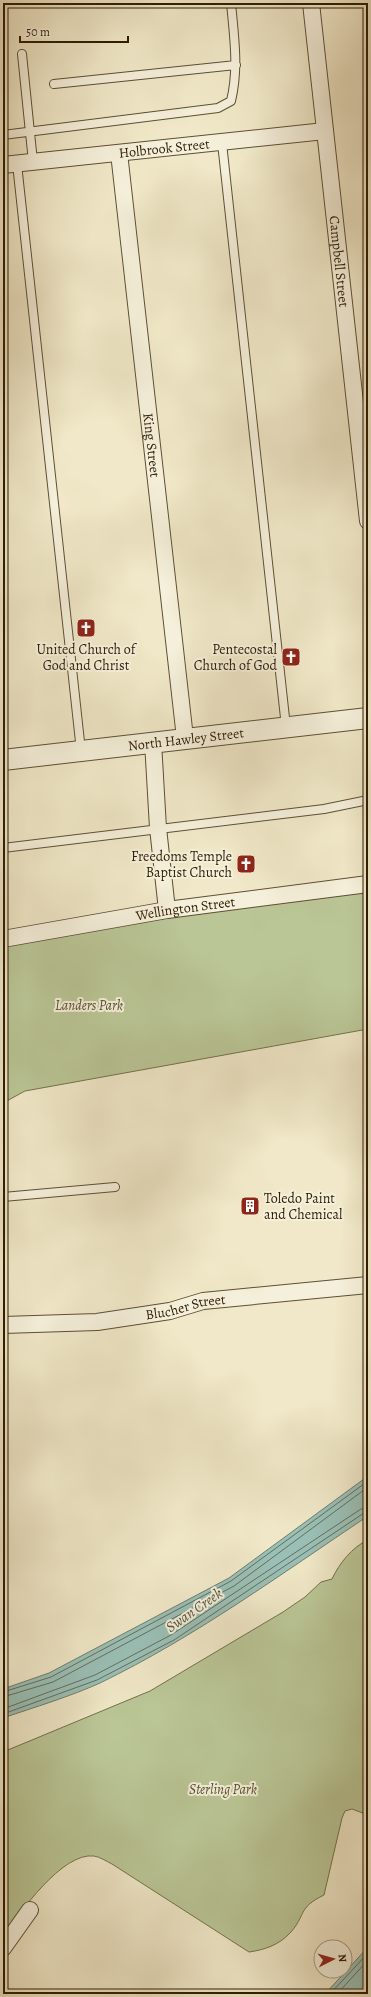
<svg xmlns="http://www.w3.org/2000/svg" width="371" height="1997" viewBox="0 0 371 1997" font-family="Alegreya,serif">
	<rect width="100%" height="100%" fill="#f0e8c8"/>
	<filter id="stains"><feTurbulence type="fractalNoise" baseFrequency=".005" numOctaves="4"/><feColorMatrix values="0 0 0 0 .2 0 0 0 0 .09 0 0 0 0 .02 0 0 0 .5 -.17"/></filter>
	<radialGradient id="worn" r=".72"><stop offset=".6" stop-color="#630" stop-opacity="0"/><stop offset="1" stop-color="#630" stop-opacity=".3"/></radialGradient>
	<!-- green -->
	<path fill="#bac696" stroke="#74714c" d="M368,891V1029L25,1091L3,1103V946L179,916Z
		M368,1540V1815L352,1809L345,1811L342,1818L324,1895C297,1908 306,1916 290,1933C279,1945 264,1950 249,1952L112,1864C106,1861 100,1857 94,1856C62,1852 20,1913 3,1936V1752L150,1691L283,1612L305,1597L321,1582L332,1579C339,1564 352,1547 368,1540Z"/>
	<!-- water -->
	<path fill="#9ac0b7" stroke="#6f7e6f" d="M368,1476V1516C281,1574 195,1637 100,1683C69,1697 35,1707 3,1718V1689L49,1673L229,1578Z
		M368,1947V1994H325Z"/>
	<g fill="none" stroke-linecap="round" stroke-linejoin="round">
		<!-- shore -->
		<path stroke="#646e5d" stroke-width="1" d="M3,1692L51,1677L231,1581L368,1481
			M3,1697L53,1682L234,1586L368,1487
			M3,1709L95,1675L171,1635L361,1509L368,1508
			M3,1714L97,1680L174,1640L364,1513H368
			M330,1994L368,1953
			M337,1994L368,1960"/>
		<defs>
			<path id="service" d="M22,54L33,162
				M54,84L236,65
				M3,135L218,108L231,101C239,68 234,36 231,3
				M222,143L286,727
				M17,164L81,751
				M3,848L324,809L368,800
				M3,1197L115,1187"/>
			<g id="minor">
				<path id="s1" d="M311,3L368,521"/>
				<path id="s2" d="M119,153L185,738"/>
				<path id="s3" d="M3,165L325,131"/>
				<path d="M153,742L158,828L167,910"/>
				<path id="s4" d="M3,939L167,910L368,884"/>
				<path id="s5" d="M3,1325L97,1322L170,1311L203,1301L368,1285"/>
				<path d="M3,1948L30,1910"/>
			</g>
			<g id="tertiary">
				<path id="s6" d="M3,760L368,718"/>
			</g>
		</defs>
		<!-- service casing -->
		<use href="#service" stroke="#5e4f34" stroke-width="10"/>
		<!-- minor casing -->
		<use href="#minor" stroke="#5e4f34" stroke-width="18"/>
		<!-- tertiary casing -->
		<use href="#tertiary" stroke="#5e4f34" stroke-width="22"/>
		<!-- service -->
		<use href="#service" stroke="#f5f0db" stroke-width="8"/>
		<!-- minor -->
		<use href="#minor" stroke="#f5f0db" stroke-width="16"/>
		<!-- tertiary -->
		<use href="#tertiary" stroke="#f5f0db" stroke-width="20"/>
	</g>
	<!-- icons -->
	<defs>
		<symbol id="church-square" viewBox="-11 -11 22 22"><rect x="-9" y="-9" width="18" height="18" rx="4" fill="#8f2418" stroke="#f5f0db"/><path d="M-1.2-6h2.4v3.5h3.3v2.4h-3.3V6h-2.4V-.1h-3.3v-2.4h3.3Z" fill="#fff"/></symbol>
		<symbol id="building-square" viewBox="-11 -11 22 22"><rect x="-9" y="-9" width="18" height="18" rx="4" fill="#8f2418" stroke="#f5f0db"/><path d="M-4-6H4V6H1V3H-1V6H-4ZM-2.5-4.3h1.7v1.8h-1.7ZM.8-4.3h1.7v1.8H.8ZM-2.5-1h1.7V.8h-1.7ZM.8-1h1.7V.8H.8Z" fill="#fff"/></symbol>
	</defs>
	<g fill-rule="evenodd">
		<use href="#church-square" x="75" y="617" width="22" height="22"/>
		<use href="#church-square" x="280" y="646" width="22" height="22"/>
		<use href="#church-square" x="235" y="853" width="22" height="22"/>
		<use href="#building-square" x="239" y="1195" width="22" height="22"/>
	</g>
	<g text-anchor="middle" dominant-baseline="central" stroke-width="4" stroke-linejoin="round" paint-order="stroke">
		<!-- street labels -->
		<g font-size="14" fill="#2e1c03" stroke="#f5f0db">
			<text stroke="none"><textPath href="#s3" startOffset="162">Holbrook Street</textPath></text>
			<text stroke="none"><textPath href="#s1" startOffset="260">Campbell Street</textPath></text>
			<text stroke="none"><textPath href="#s2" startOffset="294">King Street</textPath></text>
			<text stroke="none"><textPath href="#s6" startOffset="184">North Hawley Street</textPath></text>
			<text stroke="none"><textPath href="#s4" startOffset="185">Wellington Street</textPath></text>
			<text stroke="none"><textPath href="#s5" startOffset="184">Blucher Street</textPath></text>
		</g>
		<!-- poi labels -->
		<g font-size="14" fill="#2e1c03" stroke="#f5f0db" text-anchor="end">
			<text x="86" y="649" text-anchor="middle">United Church of<tspan x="86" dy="16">God and Christ</tspan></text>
			<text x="277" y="649">Pentecostal<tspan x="277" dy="16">Church of God</tspan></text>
			<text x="232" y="856">Freedoms Temple<tspan x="232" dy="16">Baptist Church</tspan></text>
			<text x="264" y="1198" text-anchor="start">Toledo Paint<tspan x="264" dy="16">and Chemical</tspan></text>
		</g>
		<!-- park labels -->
		<g font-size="14" font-style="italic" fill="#584f2f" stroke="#f5f0db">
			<text x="89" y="1005">Landers Park</text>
			<text x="223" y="1789">Sterling Park</text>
		</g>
		<!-- water labels -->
		<g font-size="15" font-style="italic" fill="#545542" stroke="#f5f0db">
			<text transform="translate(194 1610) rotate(-35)">Swan Creek</text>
		</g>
	</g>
	<!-- margin -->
	<rect width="371" height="1997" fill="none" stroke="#f0e8c8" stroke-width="16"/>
	<rect x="4" y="4" width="363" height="1989" fill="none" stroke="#2e1c03" stroke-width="2"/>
	<rect x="8" y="8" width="355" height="1981" fill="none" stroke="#2e1c03"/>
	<!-- north arrow -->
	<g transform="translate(333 1959) rotate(84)"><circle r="19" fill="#f5f0db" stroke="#a59b85"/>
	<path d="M0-3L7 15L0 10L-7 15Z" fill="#8f2418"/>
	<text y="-6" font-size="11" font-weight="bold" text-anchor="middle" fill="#2e1c03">N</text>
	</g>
	<!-- scale -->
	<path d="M20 36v6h108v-6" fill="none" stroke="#2e1c03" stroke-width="2"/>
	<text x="26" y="36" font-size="12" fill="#2e1c03" stroke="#f5f0db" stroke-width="3" paint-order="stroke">50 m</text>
	<rect width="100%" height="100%" filter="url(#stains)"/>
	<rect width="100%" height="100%" fill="url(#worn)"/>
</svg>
